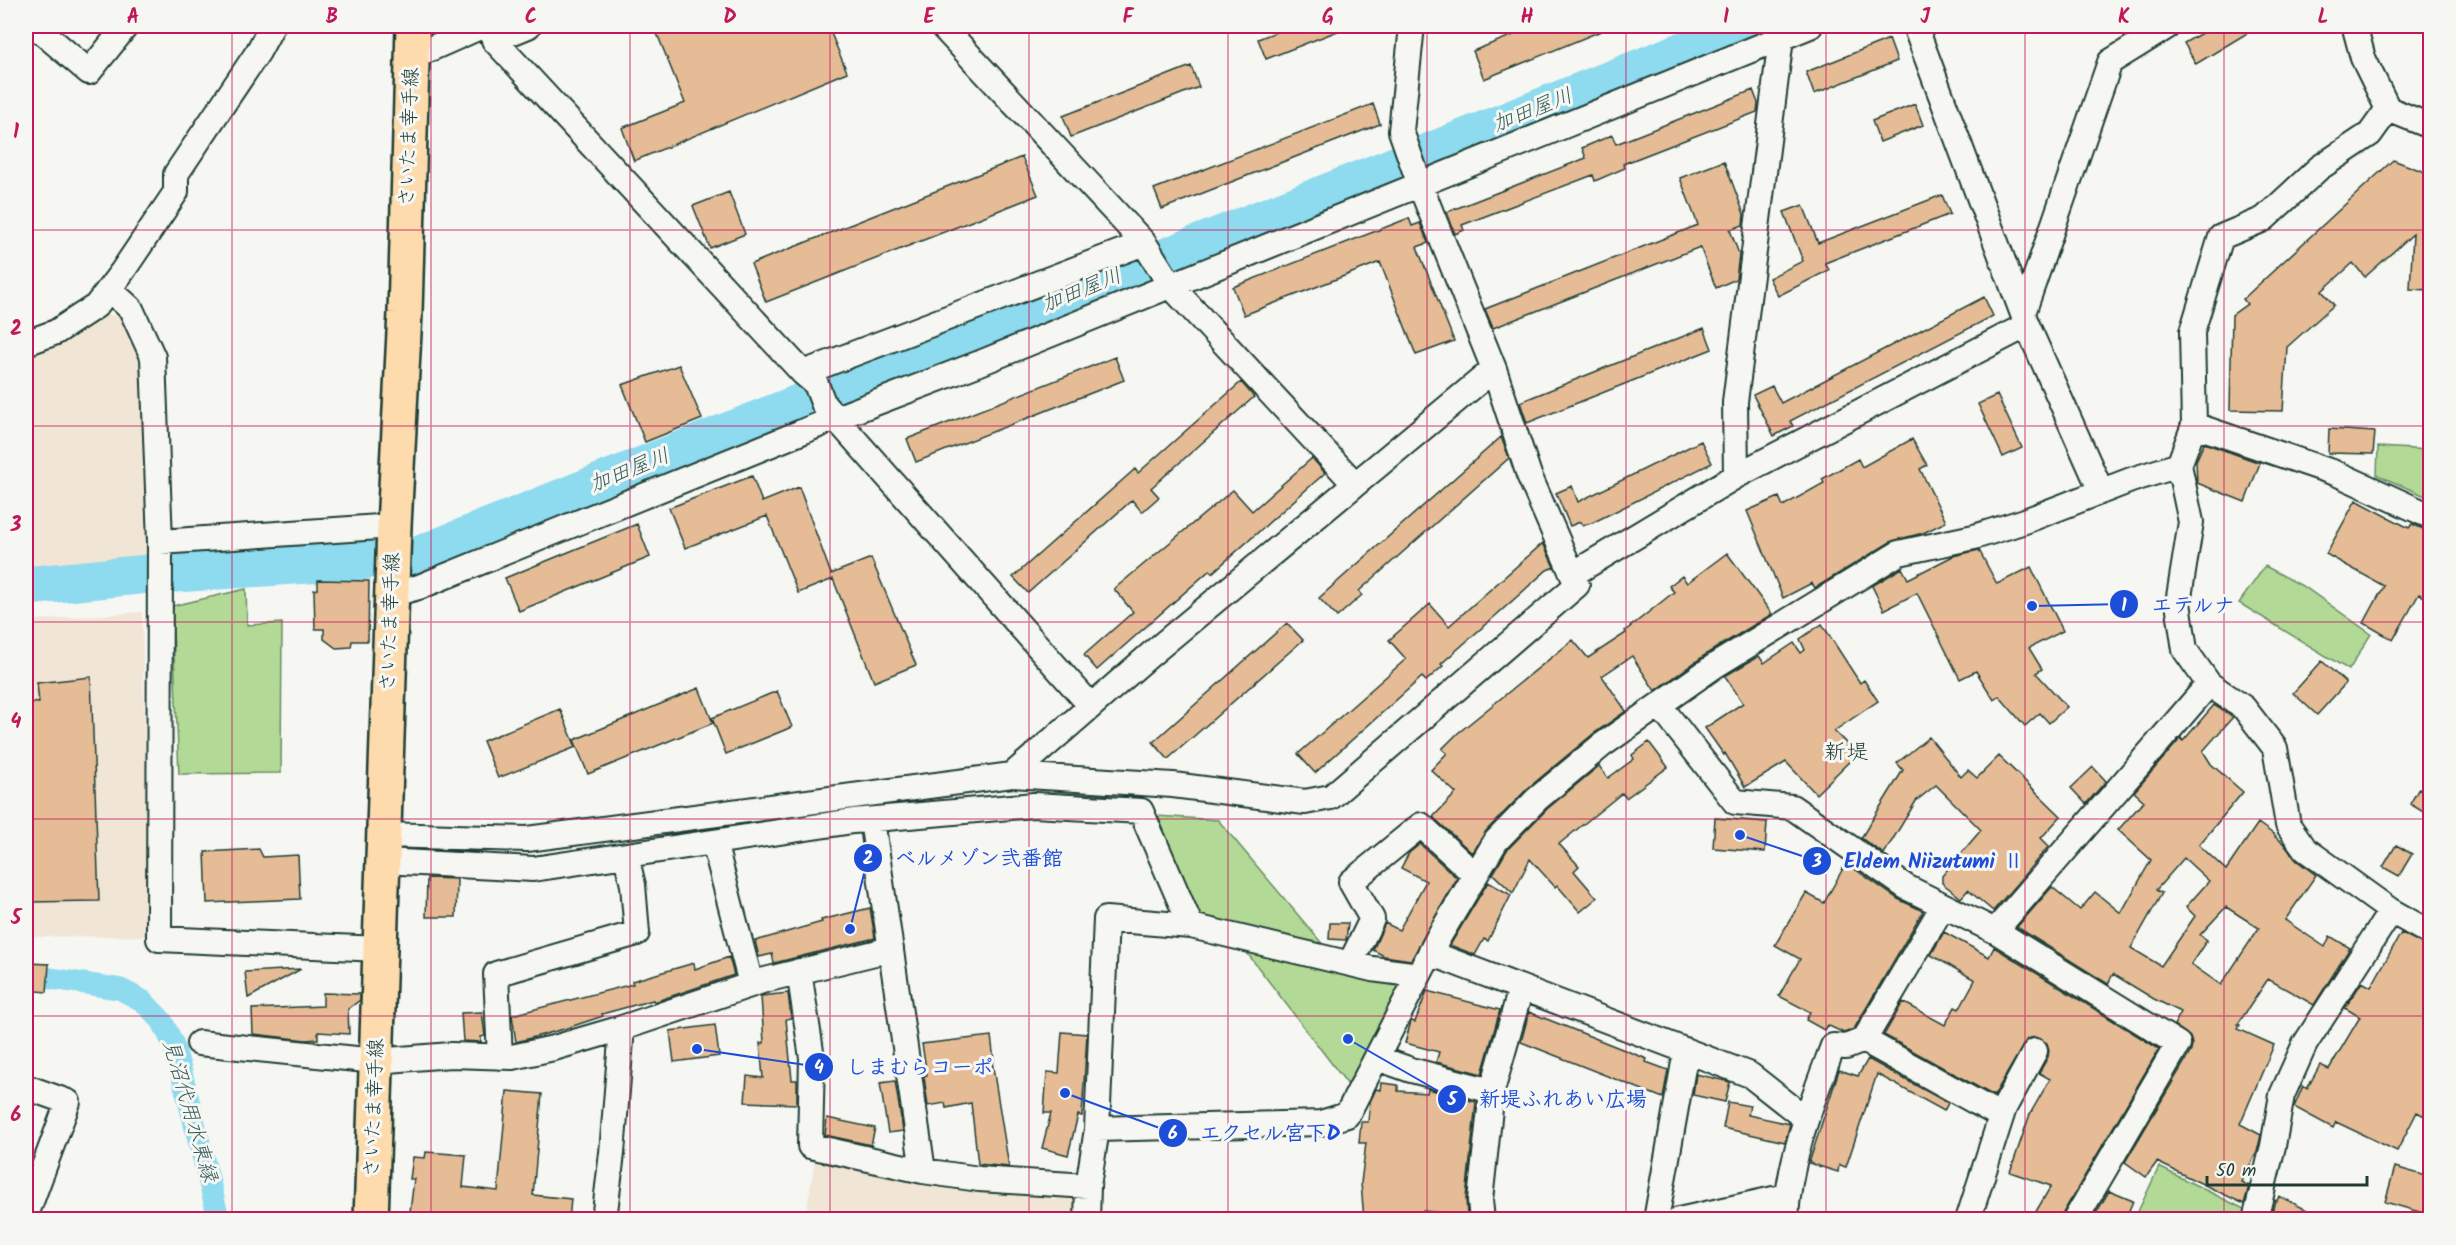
<svg xmlns="http://www.w3.org/2000/svg" width="2456" height="1245" viewBox="0 0 2456 1245" font-family="Kalam,'Klee One',sans-serif">
	<rect width="100%" height="100%" fill="#f6f6f2"/>
	<filter id="ink" filterUnits="userSpaceOnUse"><feTurbulence type="fractalNoise" baseFrequency=".0167" numOctaves="2"/><feDisplacementMap in="SourceGraphic" scale="12" xChannelSelector="R" yChannelSelector="G"/><feConvolveMatrix kernelMatrix="1 2 1 2 8 2 1 2 1" color-interpolation-filters="sRGB"/></filter>
	<g filter="url(#ink)">
		<!-- built -->
		<path fill="#f1e5d6" d="M105,314L123,317L142,367L148,562L26,571V353Z
			M142,612L149,936L26,937V621Z
			M815,1159L1075,1191L1079,1219L805,1220Z"/>
		<!-- green -->
		<path fill="#b2da96" stroke="#688c65" stroke-width="1.5" d="M2378,447L2430,450V498L2377,475Z
			M2265,566L2306,588L2371,634L2349,670L2239,603Z
			M246,589L247,625L282,623L281,773L179,774L172,606Z
			M1156,816L1218,820L1330,953L1204,924Z
			M1244,949L1411,983L1355,1094Z
			M2159,1167L2252,1213L2250,1219L2134,1220Z"/>
		<g fill="none" stroke-linecap="round" stroke-linejoin="round">
			<!-- canal -->
			<path stroke="#8edaee" stroke-width="22" d="M48,978L120,989L143,1001L162,1021L173,1044L181,1071L219,1220"/>
			<!-- river -->
			<path stroke="#8edaee" stroke-width="39" d="M417,556L1746,26
				M176,573L366,560
				M26,586L148,574"/>
		</g>
		<!-- building -->
		<path fill="#e5bc95" stroke="#1f3d34" stroke-width="1.5" fill-rule="evenodd" d="M654,26H828L847,72L634,161L622,128L685,103Z
			M1291,26H1348V27L1266,59L1258,39Z
			M1536,26H1613L1484,79L1473,51Z
			M2214,26H2259L2196,64L2184,43Z
			M1889,39L1897,61L1814,94L1806,72Z
			M1191,66L1199,87L1071,137L1063,116Z
			M1753,90L1758,103L1757,112L1623,164L1625,168L1595,181L1593,175L1462,225L1464,230L1455,234L1447,212L1586,158L1582,148L1612,135L1616,144Z
			M1373,104L1380,124L1162,209L1154,189Z
			M1915,104L1923,125L1880,142L1872,121Z
			M1022,157L1038,195L766,302L751,264Z
			M2393,160L2430,174V290L2410,289L2413,234L2365,277L2353,263L2322,291L2334,305L2287,347L2283,411L2230,410L2232,315L2247,304L2243,299Z
			M1724,161L1744,214L1743,225L1730,230L1739,254L1736,279L1716,288L1700,247L1493,328L1485,309L1698,225L1680,178Z
			M729,192L745,234L710,248L693,206Z
			M1942,195L1950,214L1825,263L1829,270L1778,296L1769,278L1803,261L1784,212L1803,205L1818,243Z
			M1409,218L1412,226L1420,223L1428,243L1417,247L1454,341L1416,355L1380,262L1244,315L1233,287Z
			M1984,297L1993,316L1790,421L1793,426L1774,436L1753,395L1772,386L1781,403Z
			M1704,328L1712,349L1527,423L1520,402Z
			M1115,357L1124,380L916,462L907,439Z
			M679,365L702,419L645,442L622,385Z
			M1241,382L1254,397L1151,488L1159,497L1142,512L1132,500L1028,593L1013,577L1135,469L1138,473Z
			M1997,395L2022,448L2003,457L1978,404Z
			M2329,429L2375,432L2373,454L2328,453Z
			M1501,437L1509,458L1359,591L1362,595L1337,617L1319,598Z
			M1912,439L1927,465L1920,469L1946,522L1923,533L1892,541L1815,588L1812,583L1783,598L1747,511L1779,497L1783,506L1824,483L1822,479L1858,459L1862,467Z
			M1701,441L1712,463L1592,523L1582,525L1580,522L1570,526L1556,493L1572,486L1578,502Z
			M2204,443L2260,463L2245,502L2197,483L2196,461Z
			M1312,458L1325,473L1212,573L1210,570L1097,670L1084,655L1133,612L1114,589L1233,490L1252,511Z
			M752,476L762,502L799,487L831,574L871,558L916,665L874,682L833,579L798,593L767,516L685,548L669,508Z
			M2356,500L2409,528L2412,524L2430,532V600L2419,594L2393,640L2364,623L2384,586L2326,554Z
			M637,524L650,557L519,611L505,578Z
			M1543,543L1554,567L1547,570L1441,664L1443,666L1426,681L1422,677L1315,773L1298,754L1406,659L1389,640L1430,604L1449,626Z
			M1979,550L1997,584L2031,567L2063,631L2029,648L2042,669L2036,673L2067,707L2049,723L2040,713L2025,726L1999,696L1994,700L1976,671L1960,679L1917,593L1884,610L1872,586L1902,568L1908,579L1953,556Z
			M1727,553L1772,614L1708,653L1655,691L1632,656L1602,676L1626,711L1593,734L1527,789L1486,831L1472,853L1433,817L1456,793L1431,770L1447,753L1442,749L1458,733L1573,640L1588,658L1626,633L1625,631L1674,592L1669,586L1682,576L1687,583Z
			M318,580L369,581L368,641H352L351,647L336,648L324,639V629H315L314,590L318,589Z
			M1287,623L1303,640L1168,759L1153,742Z
			M1822,624L1860,683L1864,680L1878,701L1834,731L1857,754L1816,794L1786,762L1745,787L1725,753L1724,755L1705,728L1743,703L1725,676L1759,656L1764,663L1794,643L1801,653L1805,650L1800,639Z
			M2322,661L2346,683L2317,715L2293,693Z
			M91,677L99,901L26,902V702L39,703L37,683Z
			M699,688L713,723L588,774L574,740Z
			M777,691L792,727L726,754L712,718Z
			M2214,705L2233,717L2203,751L2211,764L2243,792L2199,845L2226,870L2258,823L2276,836L2275,837L2283,843L2296,860L2316,875L2285,920L2325,947L2330,936L2350,948L2314,1005L2268,979L2238,1024L2240,1025L2238,1029L2274,1045L2240,1124L2261,1135L2257,1152L2241,1182L2249,1186L2244,1204L2157,1162L2146,1177L2125,1162L2191,1051L2192,1044L2190,1037L2174,1025L2181,1012L2154,999L2113,974L2108,984L2017,927L2052,887L2080,910L2095,892L2121,913L2151,860L2118,830L2144,801L2134,792L2181,738L2183,741ZM2184,858L2209,881L2186,907L2195,916L2161,966L2131,948L2162,893L2156,890ZM2226,907L2259,928L2221,985L2191,964L2207,940L2200,935Z
			M560,709L576,747L498,778L483,741Z
			M1929,737L1961,777L1968,770L1977,778L1999,756L2061,816L2041,838L2049,846L1993,911L1968,890L1961,898L1942,883V876L1981,830L1936,785L1916,801L1884,854L1861,838L1903,770L1897,763Z
			M1649,742L1668,767L1626,798L1622,793L1559,844L1579,866L1574,871L1597,898L1580,912L1557,885L1555,887L1530,859L1513,893L1493,874L1507,850L1547,809L1599,766L1608,778L1634,759L1632,755Z
			M2093,767L2106,781L2086,804L2071,788Z
			M2419,788L2430,795V816L2410,804Z
			M1715,818L1767,822L1765,852L1713,848Z
			M1420,844L1457,878L1411,960L1384,956L1373,950L1385,923L1399,930L1426,881L1401,868L1409,853Z
			M2396,845L2412,854L2399,876L2383,867Z
			M259,849L263,857L298,855L300,899L207,903L205,852Z
			M1846,863L1898,899L1923,911L1854,1029L1844,1033L1827,1025L1824,1030L1806,1020L1810,1012L1779,996L1800,959L1775,945L1806,893L1824,903Z
			M427,878L457,879L456,917H426Z
			M1488,882L1511,895L1488,941L1484,939L1475,955L1450,945Z
			M870,908L875,938L774,963L772,954L759,957L755,941L822,922L821,920Z
			M1330,923H1348L1346,940L1329,939Z
			M1944,932L1989,957L1994,947L2159,1049L2063,1213L2061,1220H2031L2051,1186L2010,1172L2030,1114L2050,1079L2039,1073L2048,1057L2049,1050L2047,1043L2035,1037L2027,1039L1994,1096L1884,1035L1903,1002L1945,1025L1955,1007L1959,1009L1975,980L1931,955Z
			M2401,933L2430,947V1119L2417,1112L2397,1151L2336,1122L2333,1128L2294,1107L2303,1086L2307,1089L2320,1065L2329,1069L2360,1017L2345,1008L2362,982L2371,987Z
			M729,957L734,975L654,1002L653,1000L602,1014L603,1016L564,1029L516,1042L512,1015L633,984L632,981L694,963L695,969Z
			M26,963L49,964L47,992L26,990Z
			M301,969L248,998L245,972Z
			M1427,991L1500,1010L1482,1074L1436,1062L1439,1052L1405,1043L1411,1021L1415,1022Z
			M323,993L360,994V1000L348,1009L349,1034L318,1032V1039L306,1040L253,1034L252,1009L323,1006Z
			M788,993L791,1018L786,1019L792,1080H797V1104L745,1102L747,1076L763,1078L760,1043H764L761,996Z
			M482,1012L485,1036L481,1037V1042L463,1041L461,1013Z
			M1529,1012L1647,1059L1646,1062L1668,1070L1663,1098L1521,1042Z
			M715,1025L719,1056L674,1062L670,1031Z
			M1062,1032L1087,1034L1082,1116L1078,1115L1068,1155L1042,1148L1051,1113H1044L1047,1072L1059,1073Z
			M991,1036L994,1061H992L1009,1167L978,1164L971,1103L946,1108L945,1103L928,1106L924,1076L927,1075L922,1044Z
			M1868,1059L1948,1103L1944,1111L1877,1074L1846,1167L1839,1165L1838,1172L1809,1163L1839,1070L1858,1076Z
			M1696,1074L1730,1082L1725,1102L1693,1095Z
			M895,1081L903,1131L888,1133L880,1083Z
			M1382,1083L1398,1085V1091L1427,1093L1428,1089L1476,1102L1466,1198L1467,1215L1423,1211V1218L1383,1214V1220H1364L1361,1183L1366,1143H1359L1361,1122H1368L1370,1102L1376,1089L1381,1090Z
			M507,1091L542,1094L533,1195L571,1199L569,1220H409L414,1179H410L413,1157L425,1158L426,1152L466,1155L463,1187L498,1191Z
			M1728,1102L1750,1106L1748,1115L1790,1124L1785,1142L1723,1128Z
			M827,1118L875,1128L871,1145L825,1135Z
			M2395,1167L2430,1177V1215L2385,1202Z
			M2109,1191L2133,1201L2125,1220H2092Z
			M2279,1196L2327,1220H2270L2275,1200L2277,1201Z"/>
		<g fill="none" stroke-linecap="round" stroke-linejoin="round">
			<defs>
				<path id="street" d="M35,26L89,72L126,26
					M528,26L494,40L803,373L816,384L824,405L1091,706
					M942,26L1144,243L1171,286L1354,483
					M1915,26L2027,325L2101,491
					M2361,26L2356,32L2363,58L2388,109L2430,126
					M412,57L482,26
					M2388,109L2370,134L2319,168L2264,219L2221,237L2192,332L2194,425L2179,465L2191,522L2178,603L2185,650L2209,684L2244,708L2275,748L2288,825L2305,849L2391,911L2430,933
					M110,290L131,309L153,357L160,542L159,939L380,949
					M2023,313L2110,62L2168,26
					M26,343L56,332L96,306L122,272L176,192V174L258,52L272,26
					M803,373L1144,243
					M2194,425L2338,474L2430,516
					M1736,476L1735,402L1781,38
					M160,542L394,526
					M1573,574L1736,476L2027,325
					M393,594L419,587L836,418L980,363L1810,26
					M1660,706L1735,802L1792,807L1906,887L1999,933L2178,1044L2075,1220
					M1012,775L1151,654L1494,369
					M872,820L923,1171
					M383,835L527,839L1012,775L1173,785L1305,802L1331,797L1577,585L1529,475L1494,369L1420,185L1401,131L1412,26
					M714,842L751,984
					M383,861L533,869L853,821L1034,805L1141,811L1191,926L1372,969L1419,975
					M1995,931L2209,684
					M1430,953L1750,1075L1806,1119
					M1350,964L1372,919L1351,882L1421,825L1475,875
					M799,971L812,1058L810,1146L923,1171L979,1179L1088,1186
					M1864,1040L2001,1116
					M199,1043L376,1061L451,1055L512,1057L554,1048L622,1028L765,980L891,949
					M500,1057L496,974L637,933L633,885L626,856
					M1377,1058L1411,1070L1492,1091
					M26,1087L68,1102L26,1215
					M1097,1129L1106,919L1191,926
					M604,1220L612,1153L622,1028
					M1087,1220L1088,1186L1097,1129L1321,1123L1347,1115L1438,938L1496,841L1537,799L1602,745L1716,665L1899,553L1974,537L2025,521L2131,480L2179,465
					M1482,1220L1480,1200L1492,1091L1521,988
					M1656,1220L1686,1051
					M1679,1220L1787,1196
					M1786,1220C1788,1160 1812,1102 1833,1046L1846,1047L1864,1040L1943,906
					M1968,1220L2004,1108L2035,1051
					M2255,1220L2273,1146L2282,1095L2305,1044L2391,911"/>
				<path id="primary" d="M371,1220L394,526L405,313L413,26"/>
			</defs>
			<!-- street casing -->
			<use href="#street" stroke="#1f3d34" stroke-width="28"/>
			<!-- primary casing -->
			<use href="#primary" stroke="#1f3d34" stroke-width="38"/>
			<!-- street -->
			<use href="#street" stroke="#f6f6f2" stroke-width="24"/>
			<!-- primary -->
			<use href="#primary" stroke="#fedbac" stroke-width="33"/>
		</g>
	</g>
	<!-- grid -->
	<path fill="none" stroke="#c2185b" stroke-width="1.5" stroke-opacity="0.55" d="M232,26V1220M431,26V1220M630,26V1220M830,26V1220M1029,26V1220M1228,26V1220M1427,26V1220M1626,26V1220M1826,26V1220M2025,26V1220M2224,26V1220M26,230H2430M26,426H2430M26,622H2430M26,819H2430M26,1016H2430"/>
	<g text-anchor="middle" dominant-baseline="central" stroke-width="6" stroke-linejoin="round" paint-order="stroke">
		<!-- street labels -->
		<g font-size="20" fill="#1f3d34" stroke="#f6f6f2">
			<text transform="translate(410 137) rotate(-88)">さいたま幸手線</text>
			<text transform="translate(391 622) rotate(-88)">さいたま幸手線</text>
			<text transform="translate(375 1108) rotate(-88)">さいたま幸手線</text>
		</g>
		<!-- water labels -->
		<g font-size="21" font-style="italic" fill="#355c59" stroke="#f6f6f2">
			<text transform="translate(1533 111) rotate(-22)">加田屋川</text>
			<text transform="translate(1082 291) rotate(-22)">加田屋川</text>
			<text transform="translate(630 471) rotate(-22)">加田屋川</text>
			<text transform="translate(189 1111) rotate(74)">見沼代用水東縁</text>
		</g>
		<!-- quarter labels -->
		<g font-size="22" fill="#1f3d34" stroke="#f6f6f2">
			<text x="1846" y="753">新堤</text>
		</g>
	</g>
	<!-- callouts -->
	<path fill="none" stroke="#1d4ed8" stroke-width="2" d="M2032 606L2124 604M850 929L868 858M1740 835L1817 861M697 1049L819 1067M1348 1039L1452 1099M1065 1093L1173 1133"/>
	<g fill="#1d4ed8" stroke="#f6f6f2" stroke-width="2">
		<circle cx="2032" cy="606" r="6"/>
		<circle cx="850" cy="929" r="6"/>
		<circle cx="1740" cy="835" r="6"/>
		<circle cx="697" cy="1049" r="6"/>
		<circle cx="1348" cy="1039" r="6"/>
		<circle cx="1065" cy="1093" r="6"/>
		<circle cx="2124" cy="604" r="15"/>
		<circle cx="868" cy="858" r="15"/>
		<circle cx="1817" cy="861" r="15"/>
		<circle cx="819" cy="1067" r="15"/>
		<circle cx="1452" cy="1099" r="15"/>
		<circle cx="1173" cy="1133" r="15"/>
	</g>
	<g font-size="18" text-anchor="middle" font-weight="bold" fill="#fff">
		<text x="2124" y="611">1</text>
		<text x="868" y="864">2</text>
		<text x="1817" y="867">3</text>
		<text x="819" y="1073">4</text>
		<text x="1452" y="1105">5</text>
		<text x="1173" y="1139">6</text>
	</g>
	<g font-size="21" text-anchor="middle" font-weight="bold" fill="#1d4ed8" stroke="#f6f6f2" stroke-width="6" stroke-linejoin="round" paint-order="stroke">
		<text x="2193" y="612">エテルナ</text>
		<text x="979" y="865">ベルメゾン弐番館</text>
		<text x="1934" y="868">Eldem Niizutumi Ⅱ</text>
		<text x="920" y="1074">しまむらコーポ</text>
		<text x="1563" y="1106">新堤ふれあい広場</text>
		<text x="1270" y="1140">エクセル宮下D</text>
	</g>
	<!-- margin -->
	<rect width="2456" height="1245" fill="none" stroke="#f6f6f2" stroke-width="66"/>
	<!-- scale -->
	<path d="M2207 1176v9h160v-9" fill="none" stroke="#1f3d34" stroke-width="3"/>
	<text x="2216" y="1176" font-size="18" fill="#1f3d34" stroke="#f6f6f2" stroke-width="4.5" paint-order="stroke">50 m</text>
	<rect x="33" y="33" width="2390" height="1179" fill="none" stroke="#c2185b" stroke-width="2"/>
	<g font-size="20" text-anchor="middle" font-weight="bold" fill="#c2185b">
		<text x="133" y="23">A</text>
		<text x="332" y="23">B</text>
		<text x="531" y="23">C</text>
		<text x="730" y="23">D</text>
		<text x="929" y="23">E</text>
		<text x="1128" y="23">F</text>
		<text x="1328" y="23">G</text>
		<text x="1527" y="23">H</text>
		<text x="1726" y="23">I</text>
		<text x="1925" y="23">J</text>
		<text x="2124" y="23">K</text>
		<text x="2323" y="23">L</text>
		<text x="16" y="138">1</text>
		<text x="16" y="335">2</text>
		<text x="16" y="531">3</text>
		<text x="16" y="728">4</text>
		<text x="16" y="924">5</text>
		<text x="16" y="1121">6</text>
	</g>
</svg>
